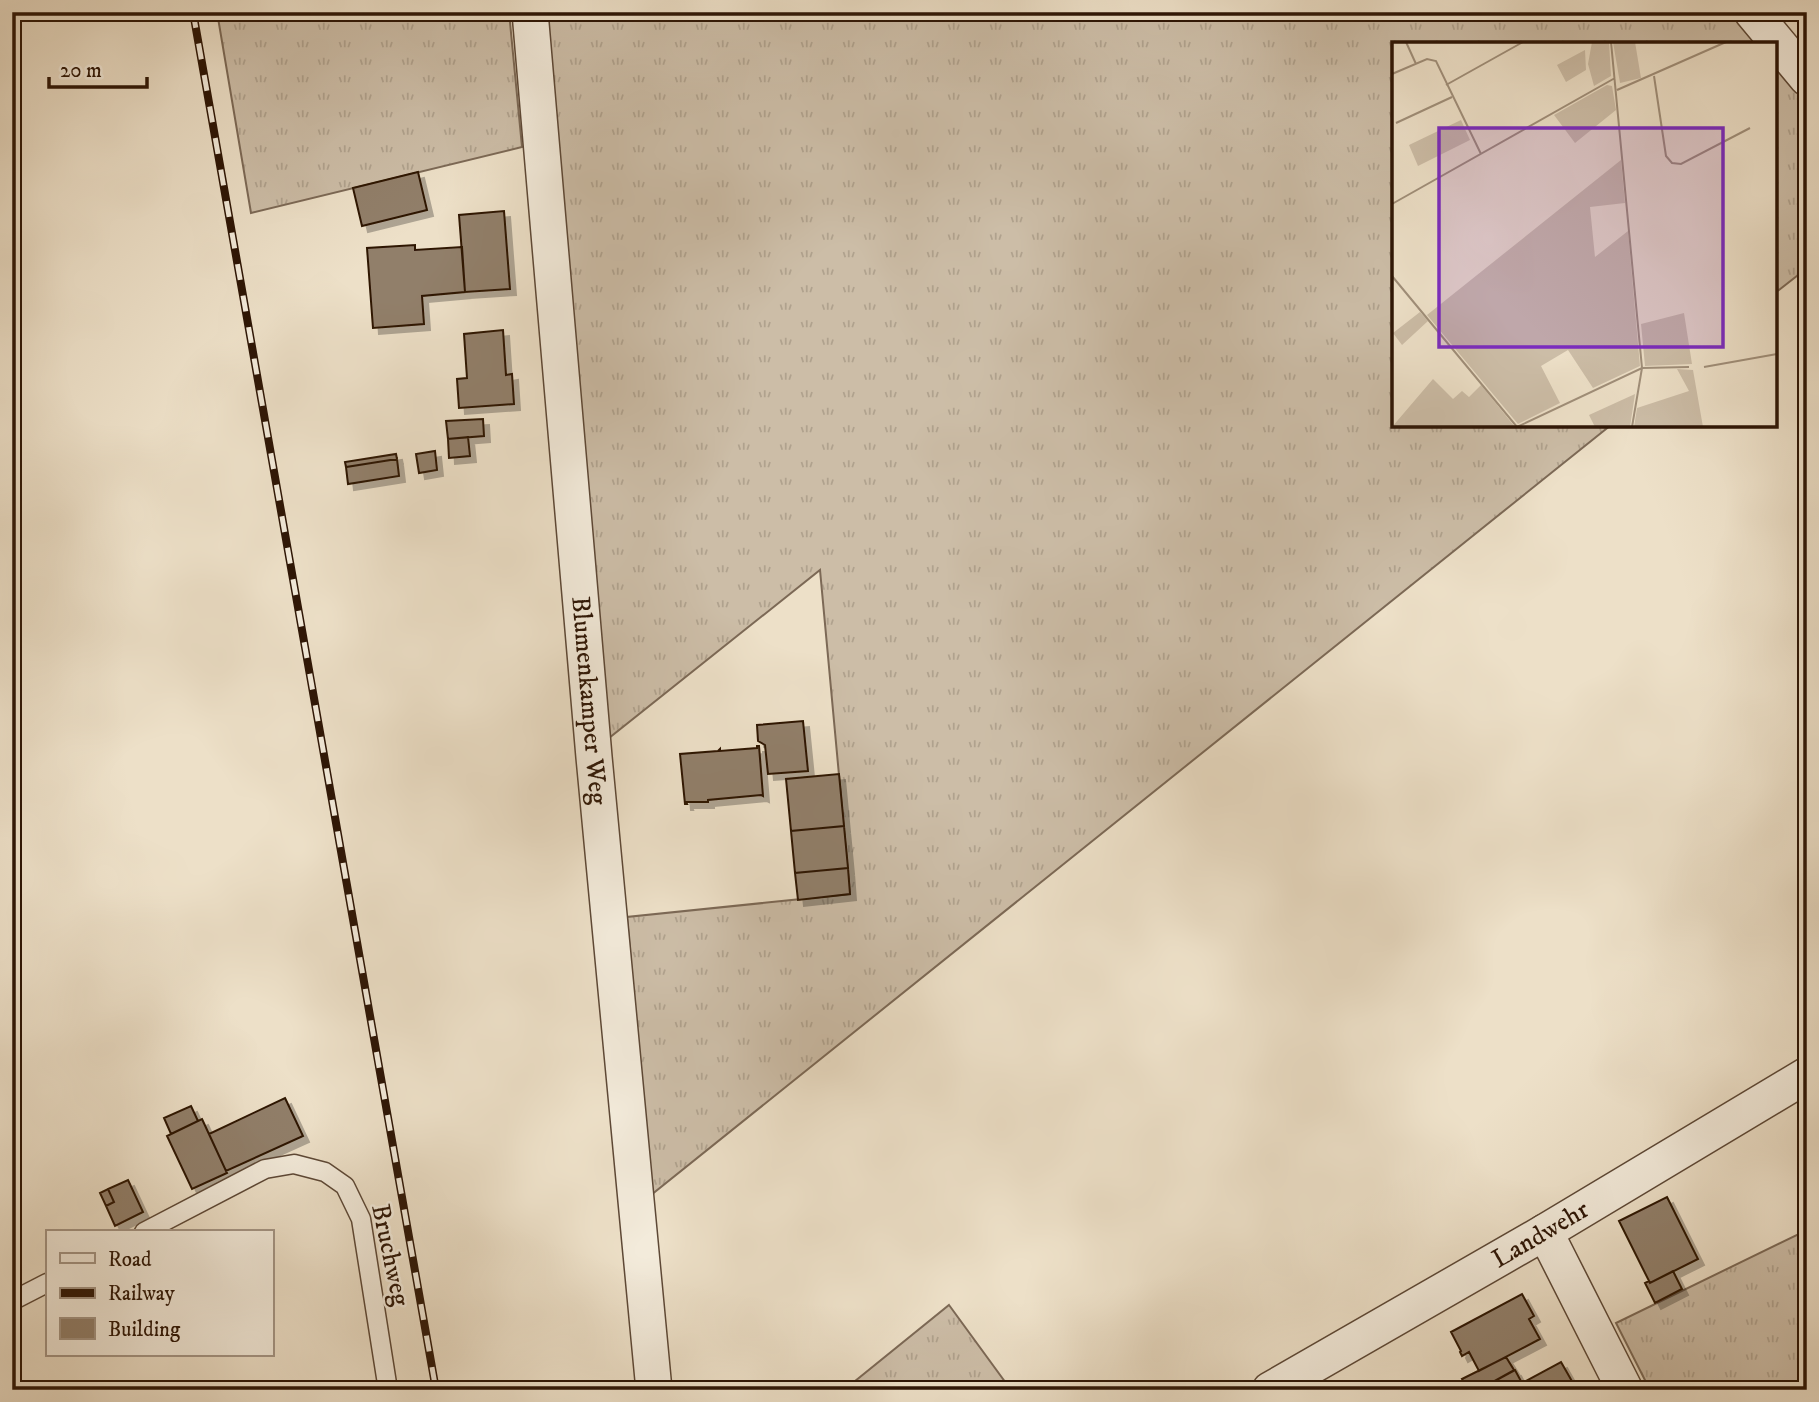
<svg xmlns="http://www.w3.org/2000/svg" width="1819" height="1402" viewBox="0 0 1819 1402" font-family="'IM FELL DW Pica',serif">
	<defs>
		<pattern id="grass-tufts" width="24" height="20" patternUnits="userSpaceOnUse" patternTransform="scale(1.75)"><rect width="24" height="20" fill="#ccbda7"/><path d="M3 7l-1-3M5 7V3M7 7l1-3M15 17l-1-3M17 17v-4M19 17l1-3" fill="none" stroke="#b0a28e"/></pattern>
		<filter id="shadow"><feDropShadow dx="6" dy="6" stdDeviation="0" flood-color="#0004"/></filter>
	</defs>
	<rect width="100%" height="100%" fill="#ede0c8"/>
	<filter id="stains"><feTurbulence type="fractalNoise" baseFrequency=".00286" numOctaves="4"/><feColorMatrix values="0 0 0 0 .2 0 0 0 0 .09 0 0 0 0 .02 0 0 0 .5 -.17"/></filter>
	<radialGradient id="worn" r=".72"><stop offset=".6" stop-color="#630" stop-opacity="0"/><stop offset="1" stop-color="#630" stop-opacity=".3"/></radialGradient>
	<!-- grass -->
	<path fill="url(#grass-tufts)" stroke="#7c6956" stroke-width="2" d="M217,12H509L522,147L251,213Z
		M544,12H1731L1758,44H1394V425H1611L651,1195L627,917L850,894L820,570L609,738Z
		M1775,63L1807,100V268L1775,293Z
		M1807,1230V1386L1799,1390H1650L1616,1323Z
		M949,1305L1011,1390H844Z"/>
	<!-- building -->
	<path fill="#917f6a" stroke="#2d1505" stroke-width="2" filter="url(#shadow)" d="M418,172L427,210L362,226L353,188Z
		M504,211L510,289L465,292L459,215Z
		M415,245V250L462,247L465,292L422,296L424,324L373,328L367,248Z
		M503,330L506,375L512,374L514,404L459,408L457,379L467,378L464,334Z
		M483,419L484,436L448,439L446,421Z
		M468,437L470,456L449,458L448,439Z
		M435,451L437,470L419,473L416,454Z
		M396,454L397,459L346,467L345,462Z
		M397,459L399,476L348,484L346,467Z
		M803,721L808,771L768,774L765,745L758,741L757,725Z
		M757,746H759L763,796L761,795L708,800V802H686L687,804H685L680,754L718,751L720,749V751L757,748Z
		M839,774L844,826L791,831L786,779Z
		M844,826L848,868L795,873L791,831Z
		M848,868L850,894L798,900L795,873Z
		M285,1098L303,1136L226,1171L209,1134Z
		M191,1106L198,1121L171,1134L164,1118Z
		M202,1119L227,1173L192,1189L167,1136Z
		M128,1180L143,1212L115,1226L106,1206L114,1202L108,1189Z
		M108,1189L114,1202L106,1206L100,1193Z
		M1667,1197L1698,1259L1650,1283L1619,1221Z
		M1673,1271L1682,1289L1655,1303L1645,1283L1649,1281L1650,1283Z
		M1522,1294L1534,1316L1529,1319L1540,1339L1479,1371L1469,1352L1462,1356L1460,1352L1461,1351L1451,1332Z
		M1506,1357L1514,1370L1478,1390H1469L1462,1379Z
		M1561,1362L1577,1390H1510L1522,1383Z
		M1515,1370L1522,1383L1510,1390H1478Z"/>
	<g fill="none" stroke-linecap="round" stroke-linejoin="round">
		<defs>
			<path id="lane" d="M144,1232L265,1169L294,1164L325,1172L345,1186L361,1219L388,1390
				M12,1301L47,1283"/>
			<g id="street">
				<path id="s1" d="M530,12L594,757L654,1390"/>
				<path d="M1752,12L1807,78"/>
				<path d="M1545,1232L1625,1390"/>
				<path id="s2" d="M1270,1390L1545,1232L1807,1075"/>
			</g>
		</defs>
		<!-- lane casing -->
		<use href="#lane" stroke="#5d4836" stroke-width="21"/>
		<!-- street casing -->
		<use href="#street" stroke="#5d4836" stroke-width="38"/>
		<!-- lane -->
		<use href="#lane" stroke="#f3ebdb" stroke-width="18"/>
		<!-- street -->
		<use href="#street" stroke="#f3ebdb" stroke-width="35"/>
		<defs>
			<path id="rail" d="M193,12L436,1390"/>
		</defs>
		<!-- rail casing -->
		<use href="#rail" stroke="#2d1505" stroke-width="8"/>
		<!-- rail -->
		<use href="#rail" stroke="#f3ebdb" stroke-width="5" stroke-dasharray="16" stroke-linecap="butt"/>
	</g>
	<g text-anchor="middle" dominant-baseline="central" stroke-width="5" stroke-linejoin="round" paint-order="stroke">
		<!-- street labels -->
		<g font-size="26" fill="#2d1505" stroke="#f3ebdb">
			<text stroke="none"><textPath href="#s1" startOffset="691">Blumenkamper Weg</textPath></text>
			<text stroke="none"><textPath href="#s2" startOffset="312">Landwehr</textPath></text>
			<text transform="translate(390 1255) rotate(78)">Bruchweg</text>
		</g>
	</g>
	<!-- overview -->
	<g transform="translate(1392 42)">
		<rect width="385" height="385" fill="#ede0c8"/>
		<path d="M200,0H217L219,34L202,44L196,22ZM221,0H243L249,36L228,41ZM193,8L194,28L174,40L165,23ZM215,43L220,44L224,68L183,101L162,73ZM69,78L78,98L26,124L17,103ZM229,118L233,161L198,165L203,215L236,189L248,324L201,346L176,308L149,324L168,361L126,382L35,273ZM28,270L36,279L10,303L1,291ZM292,271L300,322L253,324L249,282ZM285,327L301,328L311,385H242L245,366L297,349ZM41,337L61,357L70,349L77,355L89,343L123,385H0ZM243,352L238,385H203L197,373Z" fill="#ccbda7"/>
		<path fill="none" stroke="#a08f7a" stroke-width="2" d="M14,0L24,22M219,0L250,326L240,385M0,32L35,17L44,19L89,112M262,34L274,114L280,121L289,122L358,86M54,43L131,0M225,48L334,0M4,81L60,55M0,162L223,36M0,234L125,385L250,326L297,325M312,325L385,312"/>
		<path fill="#7b2cbf" fill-opacity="0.15" stroke="#7b2cbf" stroke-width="3.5" d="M47,86H331V305H47Z"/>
		<rect width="385" height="385" fill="none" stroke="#2d1505" stroke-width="3.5"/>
	</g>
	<!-- margin -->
	<rect width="1819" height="1402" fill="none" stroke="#ede0c8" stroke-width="42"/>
	<rect x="14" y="14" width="1791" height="1374" fill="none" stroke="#2d1505" stroke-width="3.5"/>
	<rect x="21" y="21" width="1777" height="1360" fill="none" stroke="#2d1505" stroke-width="2"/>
	<!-- legend -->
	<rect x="46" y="1230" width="228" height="126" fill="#f3ebdb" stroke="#a49585" stroke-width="2"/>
	<rect x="60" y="1253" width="35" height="10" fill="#f3ebdb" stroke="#a49585" stroke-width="2"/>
	<text x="108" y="1266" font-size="21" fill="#2d1505">Road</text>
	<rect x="60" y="1288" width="35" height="10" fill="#2d1505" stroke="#a49585" stroke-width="2"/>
	<text x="108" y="1300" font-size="21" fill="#2d1505">Railway</text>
	<rect x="60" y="1318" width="35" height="21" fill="#917f6a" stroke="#a49585" stroke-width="2"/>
	<text x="108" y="1336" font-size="21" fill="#2d1505">Building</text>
	<!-- scale -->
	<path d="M49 77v10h98v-10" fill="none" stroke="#2d1505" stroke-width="3.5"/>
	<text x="60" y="77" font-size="21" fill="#2d1505" stroke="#f3ebdb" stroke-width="5" paint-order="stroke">20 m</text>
	<rect width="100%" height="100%" filter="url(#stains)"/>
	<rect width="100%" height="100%" fill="url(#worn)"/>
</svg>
